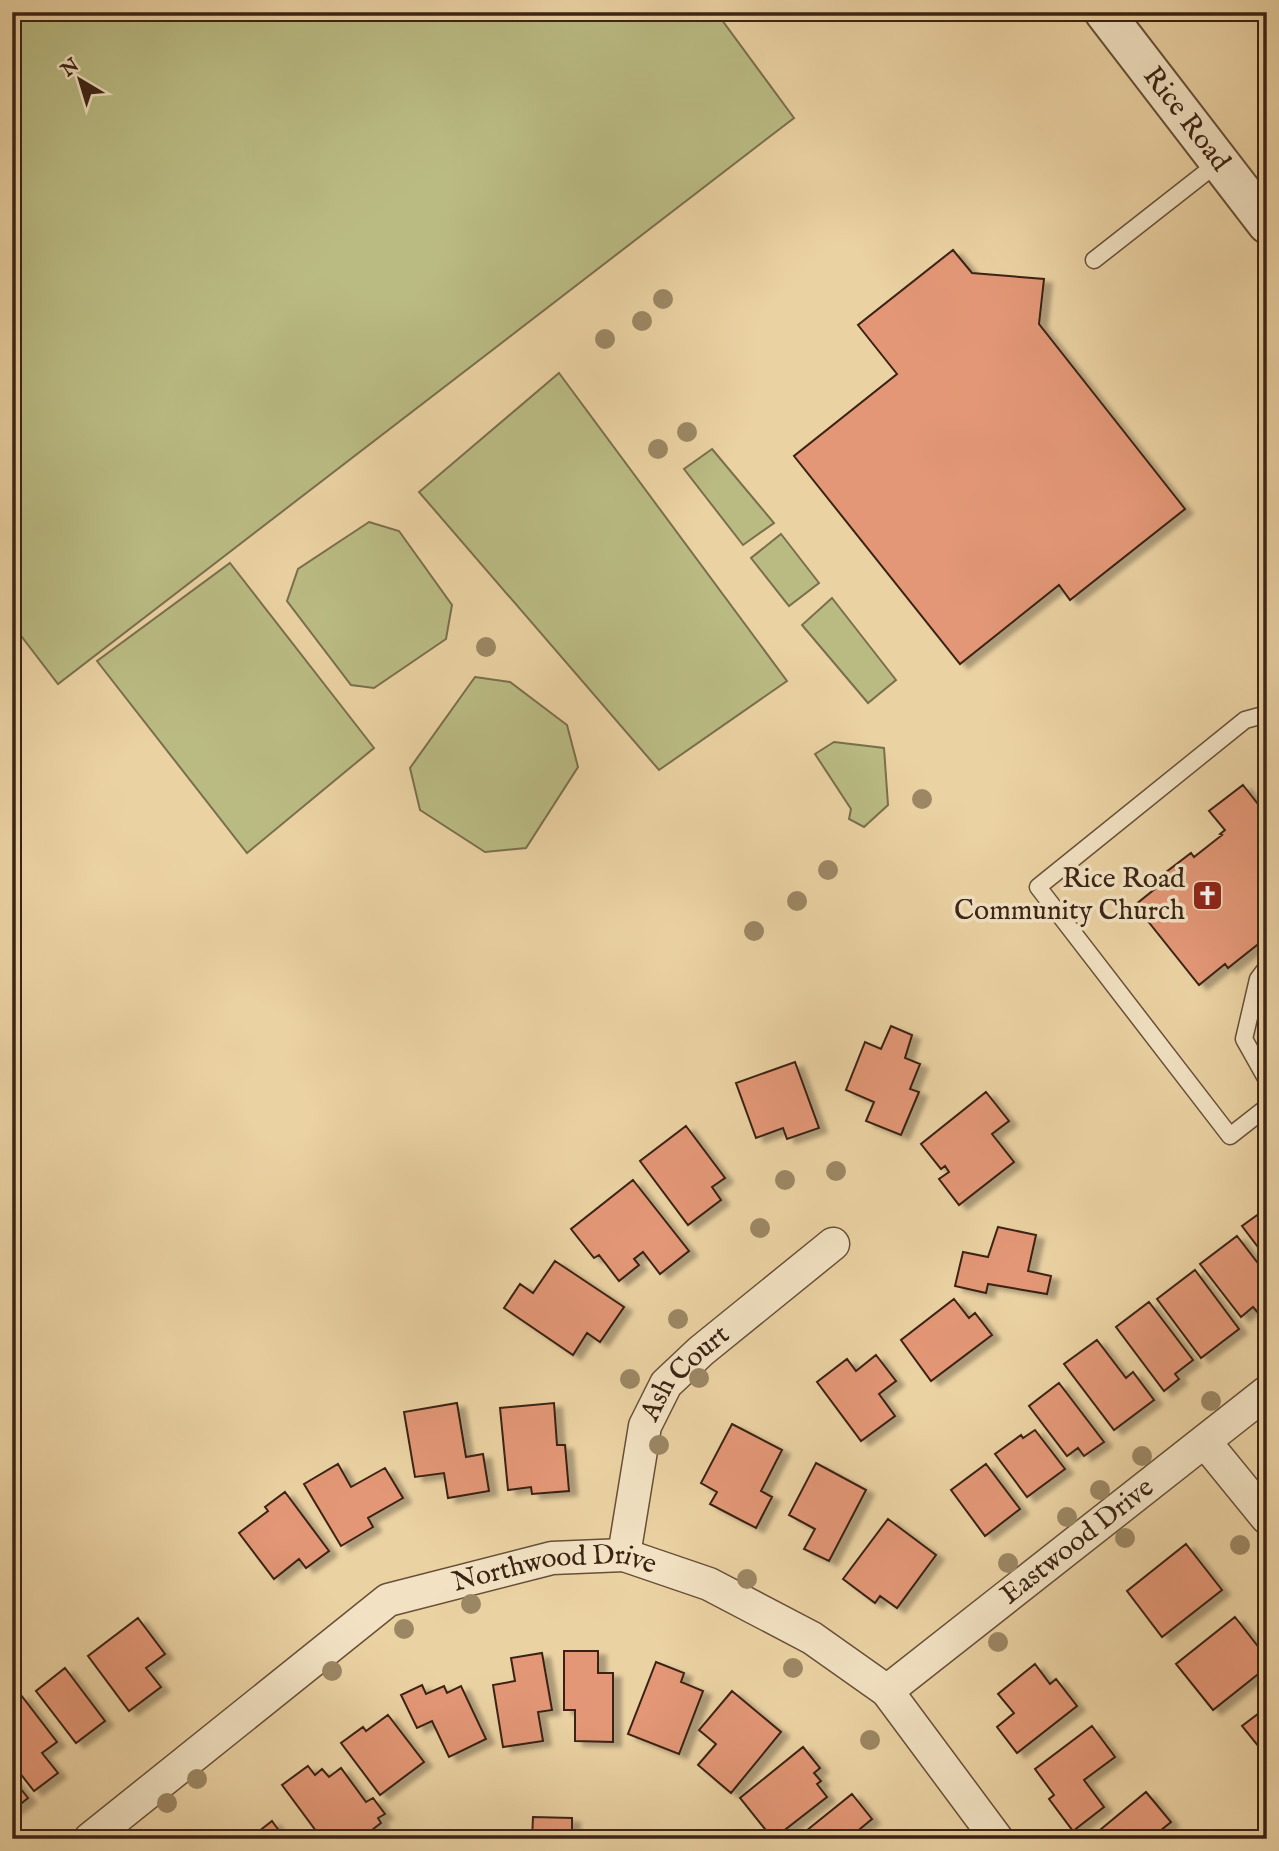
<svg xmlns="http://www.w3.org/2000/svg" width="1279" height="1851" viewBox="0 0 1279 1851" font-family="'IM FELL English',serif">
	<defs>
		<filter id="shadow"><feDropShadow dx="8" dy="4.5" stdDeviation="2" flood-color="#0004"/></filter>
	</defs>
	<rect width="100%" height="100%" fill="#ebd2a3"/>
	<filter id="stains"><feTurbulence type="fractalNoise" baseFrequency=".00286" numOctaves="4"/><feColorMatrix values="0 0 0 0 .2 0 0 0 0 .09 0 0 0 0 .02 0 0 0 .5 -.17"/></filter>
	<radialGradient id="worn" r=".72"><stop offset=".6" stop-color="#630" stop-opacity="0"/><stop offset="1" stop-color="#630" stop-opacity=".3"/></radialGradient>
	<!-- green -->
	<path fill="#babb83" stroke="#7a6f4c" stroke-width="2" d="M12,12H716L794,118L58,684L12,624Z
		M559,373L787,681L659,770L419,492Z
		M712,449L774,523L743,545L684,469Z
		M369,522L399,531L452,605L446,639L374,688L351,685L287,601L298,569Z
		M781,534L819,583L789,606L751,558Z
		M230,563L374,748L247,853L97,661Z
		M832,598L896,680L868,703L802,625Z
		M475,677L510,682L567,725L578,767L526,848L485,852L420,810L410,768Z
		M834,742L884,748L888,805L864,827L849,819L851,809L815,754Z"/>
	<!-- building -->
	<path fill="#e39776" stroke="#3b2314" stroke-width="2" filter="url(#shadow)" d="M953,250L972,273L1044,279L1039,324L1185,509L1070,600L1059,585L960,664L794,456L897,374L858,325Z
		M1243,785L1258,804L1267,797V931L1259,937L1262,941L1228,968L1225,964L1199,985L1135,905L1161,884L1157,879L1191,853L1194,857L1222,835L1220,834L1225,830L1209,811Z
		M891,1026L912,1035L905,1058L920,1064L910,1089L919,1092L901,1135L866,1121L874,1102L846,1090L865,1042L881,1049Z
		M795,1062L819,1128L787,1139L783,1128L756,1138L736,1083Z
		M986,1092L1009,1121L992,1134L1014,1162L959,1205L939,1179L949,1172L945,1166L941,1169L921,1144Z
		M686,1126L725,1178L712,1187L721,1200L688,1225L640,1161Z
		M633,1180L689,1251L660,1274L643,1252L634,1259L639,1265L619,1281L599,1255L594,1258L571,1229Z
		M1267,1208V1259L1242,1226Z
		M998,1227L1036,1235L1028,1271L1051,1276L1047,1294L988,1284L986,1293L955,1286L963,1252L988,1257Z
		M1237,1236L1267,1275V1308L1259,1314L1253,1307L1241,1317L1200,1264Z
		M555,1261L624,1307L600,1342L587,1333L573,1355L504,1308L520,1284L533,1293Z
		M1195,1270L1239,1329L1201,1358L1157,1299Z
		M954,1299L969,1318L975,1313L992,1335L931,1381L901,1340Z
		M1149,1302L1193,1360L1175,1374L1179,1379L1164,1391L1116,1327Z
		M1097,1340L1126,1378L1133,1372L1154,1400L1114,1430L1064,1364Z
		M876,1355L896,1381L879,1394L895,1416L861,1441L817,1382L847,1359L856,1371Z
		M1059,1383L1104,1442L1084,1456L1078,1448L1067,1456L1029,1406Z
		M457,1403L466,1457L483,1454L489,1491L448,1498L444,1473L415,1477L404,1412Z
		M554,1403L557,1445H565L569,1491L532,1494L531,1487L508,1490L500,1408Z
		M732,1424L782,1450L761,1491L772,1497L756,1528L710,1504L717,1492L701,1483Z
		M1035,1430L1065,1469L1027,1497L995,1454L1021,1435L1023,1438Z
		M816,1463L866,1490L829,1561L804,1549L815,1529L789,1515Z
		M338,1464L351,1487L385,1468L403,1498L368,1518L373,1527L341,1546L304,1484Z
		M986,1464L1020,1509L985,1536L951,1490Z
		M285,1492L329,1551L306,1568L299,1559L274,1579L239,1533L268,1511L265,1507Z
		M888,1519L936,1555L897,1608L880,1596L875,1603L843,1579Z
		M1186,1544L1222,1590L1162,1637L1127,1591Z
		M1235,1617L1267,1658V1667L1213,1710L1176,1664Z
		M138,1618L165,1654L146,1668L161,1687L129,1711L88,1656Z
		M564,1651H598V1673H613V1742L575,1741V1710H564Z
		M542,1653L552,1710L538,1712L543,1741L503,1747L493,1685L515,1681L511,1658Z
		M656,1662L684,1673L681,1682L703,1691L679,1754L628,1734Z
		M1035,1664L1050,1684L1056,1679L1077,1706L1017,1753L997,1727L1014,1713L998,1694Z
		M65,1668L105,1721L76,1743L36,1691Z
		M422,1685L426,1694L444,1686L447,1693L461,1686L486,1739L449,1757L432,1721L417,1728L401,1695Z
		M732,1691L781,1732L731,1793L698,1765L716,1744L699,1730Z
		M21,1695L57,1742L42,1753L58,1773L34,1791L12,1763V1702Z
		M1267,1707V1757L1242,1726Z
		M388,1715L424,1762L380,1795L341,1743L363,1727L366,1731Z
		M1092,1726L1115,1757L1084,1780L1104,1807L1073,1831L1049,1799L1054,1795L1035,1769Z
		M803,1747L820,1768L814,1773L821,1781L817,1784L827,1797L773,1839L740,1798Z
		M308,1766L315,1775L322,1769L329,1777L341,1768L366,1802L373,1798L385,1814L378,1818L381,1823L360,1839H322L282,1785Z
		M12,1778L28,1798L12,1811Z
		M1146,1792L1171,1822L1150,1839H1089Z
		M852,1794L872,1819L860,1829L867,1839H796Z
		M533,1817L572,1818V1839H532Z
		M272,1821L285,1839H249Z"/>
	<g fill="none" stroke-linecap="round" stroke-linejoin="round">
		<defs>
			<path id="service" d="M1094,260L1219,162
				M1267,714L1245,720L1038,887L1230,1136L1267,1107
				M1267,967L1258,979L1244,1039L1267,1080"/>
			<g id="minor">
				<path d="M1205,1442L1267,1518"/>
				<path id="s1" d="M624,1555L645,1426L666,1384L701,1351L833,1244"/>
				<path id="s2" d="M887,1691L1267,1392"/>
				<path id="s3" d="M90,1839L388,1600L552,1558L624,1555L709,1584L812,1638L887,1691L997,1839"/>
			</g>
			<g id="tertiary">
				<path id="s4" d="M1104,12L1267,224"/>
			</g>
		</defs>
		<!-- service casing -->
		<use href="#service" stroke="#674f38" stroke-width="19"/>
		<!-- minor casing -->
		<use href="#minor" stroke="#674f38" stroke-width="35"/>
		<!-- tertiary casing -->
		<use href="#tertiary" stroke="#674f38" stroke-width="42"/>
		<!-- service -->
		<use href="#service" stroke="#f2e2c3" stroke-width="16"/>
		<!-- minor -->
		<use href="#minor" stroke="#f2e2c3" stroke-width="32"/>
		<!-- tertiary -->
		<use href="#tertiary" stroke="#f2e2c3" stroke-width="38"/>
	</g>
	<!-- trees -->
	<g fill="#9c8764">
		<circle cx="663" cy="299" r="10"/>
		<circle cx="642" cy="321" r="10"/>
		<circle cx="605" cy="339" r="10"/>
		<circle cx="687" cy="432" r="10"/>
		<circle cx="658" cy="449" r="10"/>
		<circle cx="486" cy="647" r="10"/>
		<circle cx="922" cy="799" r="10"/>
		<circle cx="828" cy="870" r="10"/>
		<circle cx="797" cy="901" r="10"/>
		<circle cx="754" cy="931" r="10"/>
		<circle cx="836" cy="1171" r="10"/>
		<circle cx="785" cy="1180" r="10"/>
		<circle cx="760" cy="1228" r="10"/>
		<circle cx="678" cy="1319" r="10"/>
		<circle cx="699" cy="1378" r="10"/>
		<circle cx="630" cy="1379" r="10"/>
		<circle cx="1211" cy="1401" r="10"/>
		<circle cx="659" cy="1445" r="10"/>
		<circle cx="1142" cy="1456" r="10"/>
		<circle cx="1100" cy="1490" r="10"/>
		<circle cx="1067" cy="1517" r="10"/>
		<circle cx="1125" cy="1538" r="10"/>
		<circle cx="1240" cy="1545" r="10"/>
		<circle cx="1008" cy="1563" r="10"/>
		<circle cx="747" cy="1579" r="10"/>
		<circle cx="471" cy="1604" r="10"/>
		<circle cx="404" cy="1629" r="10"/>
		<circle cx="998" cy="1642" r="10"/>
		<circle cx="793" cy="1668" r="10"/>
		<circle cx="332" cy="1671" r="10"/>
		<circle cx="870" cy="1740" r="10"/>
		<circle cx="197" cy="1779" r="10"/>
		<circle cx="167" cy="1803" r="10"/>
	</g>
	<!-- icons -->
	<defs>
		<symbol id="church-square" viewBox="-11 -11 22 22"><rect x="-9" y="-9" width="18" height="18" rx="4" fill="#8f2418" stroke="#f2e2c3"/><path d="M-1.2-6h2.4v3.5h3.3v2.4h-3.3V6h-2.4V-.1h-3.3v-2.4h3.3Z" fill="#fff"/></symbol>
	</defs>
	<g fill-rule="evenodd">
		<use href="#church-square" x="1190" y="878" width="35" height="35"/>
	</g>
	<g text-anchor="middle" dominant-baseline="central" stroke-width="7" stroke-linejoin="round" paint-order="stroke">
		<!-- street labels -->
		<g font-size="28" fill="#3b2314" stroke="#f2e2c3">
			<text stroke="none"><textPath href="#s4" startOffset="135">Rice Road</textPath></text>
			<text stroke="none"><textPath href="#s1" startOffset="198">Ash Court</textPath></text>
			<text stroke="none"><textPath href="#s2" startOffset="242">Eastwood Drive</textPath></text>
			<text stroke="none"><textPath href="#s3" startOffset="553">Northwood Drive</textPath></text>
		</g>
		<!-- poi labels -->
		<g font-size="28" fill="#3b2314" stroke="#f2e2c3" text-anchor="end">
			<text x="1185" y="879">Rice Road<tspan x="1185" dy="32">Community Church</tspan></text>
		</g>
	</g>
	<!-- margin -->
	<rect width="1279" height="1851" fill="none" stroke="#ebd2a3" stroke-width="42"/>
	<rect x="14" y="14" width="1251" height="1823" fill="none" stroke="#3b2314" stroke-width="3.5"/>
	<rect x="21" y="21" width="1237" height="1809" fill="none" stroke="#3b2314" stroke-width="2"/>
	<!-- north arrow -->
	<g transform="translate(80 80) rotate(322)" stroke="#f2e2c3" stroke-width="5" paint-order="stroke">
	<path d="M0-5L12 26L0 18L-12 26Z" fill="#3b2314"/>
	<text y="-10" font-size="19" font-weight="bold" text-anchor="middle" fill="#3b2314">N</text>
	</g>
	<rect width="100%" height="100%" filter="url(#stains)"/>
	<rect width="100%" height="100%" fill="url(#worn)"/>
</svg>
